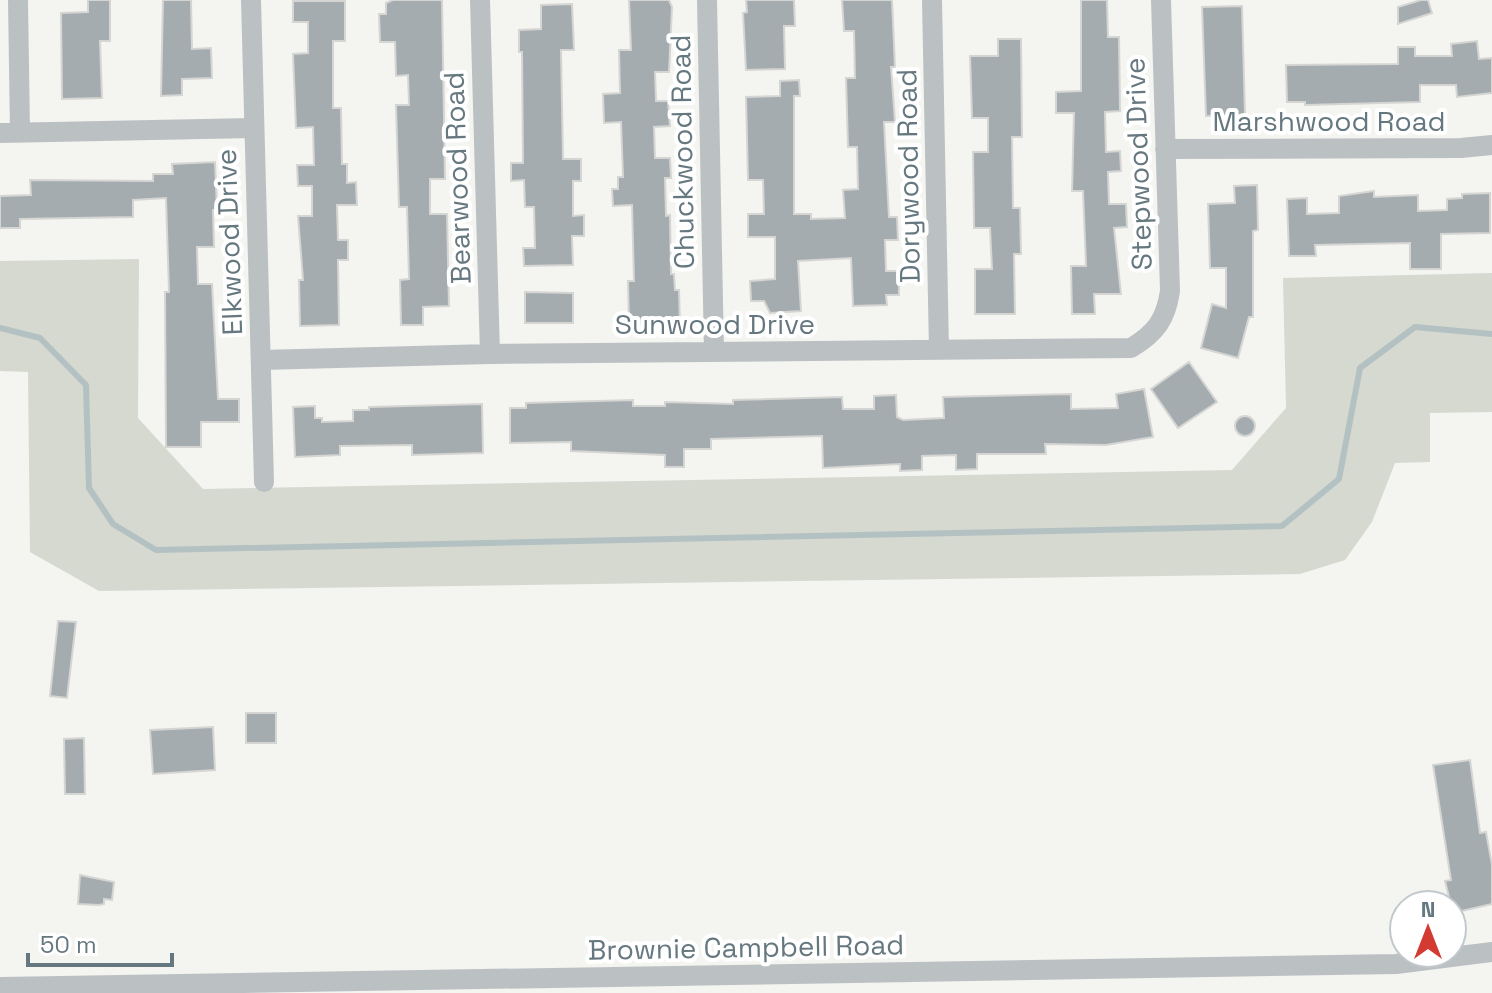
<svg xmlns="http://www.w3.org/2000/svg" width="1492" height="993" viewBox="0 0 1492 993" font-family="'Space Grotesk',sans-serif">
	<rect width="100%" height="100%" fill="#f4f4f1"/>
	<!-- green -->
	<path fill="#d5d9d0" d="M139,259L138,418L203,489L1232,470L1286,408L1283,278L1492,273V412L1430,413V462L1395,463L1372,522L1345,560L1300,574L99,591L30,552L28,372L0,371V261Z"/>
	<g fill="none" stroke-linecap="round" stroke-linejoin="round">
		<!-- stream -->
		<path stroke="#b4c1c3" stroke-width="6" d="M0,328L40,338L86,385L89,488L113,524L156,550L1282,526L1339,479L1360,368L1415,327L1492,334"/>
	</g>
	<!-- building -->
	<path fill="#a4acaf" stroke="#d5d5d3" stroke-width="2" d="M88,0H110V41H100L102,98L62,99L61,13L88,12Z
		M163,0H191L192,49L211,48L212,78L182,79V95L161,96Z
		M393,0H442L445,179H430V214H447L449,306L423,307V325H401L400,280L409,279L407,207H399L396,105H409L408,75L396,76L395,42H380L379,14H386V3Z
		M629,0H669L672,7L669,72H655L656,101H668L670,126L654,127L655,158H670L671,178H665L666,216L670,215L671,274H674L675,290H679L680,324L629,325L628,281H634L632,205L613,206L612,189H618V177H623L621,122L604,123L603,94L620,93L619,50H631Z
		M746,0H794L795,26H784L785,69L746,70L743,13L747,12Z
		M842,0H892L895,67H891L895,122H884L889,217H897L898,240H885L886,271H899V295H886L887,305L853,306L851,258L798,261L801,311L770,313L764,301H751L750,281L775,279V237H748V214H764L763,180H748L746,97L780,96V81L799,80L800,96H794V214H811V219L845,218L843,190L858,189L857,147H848L846,78H855L854,31H844Z
		M1081,0H1107L1108,37H1119L1120,111L1105,112L1106,152L1120,151L1121,171L1108,172L1109,204H1126L1127,227L1114,228L1121,294H1094L1095,314H1072L1071,266H1086L1083,191H1072L1074,113H1056V92L1081,91Z
		M1421,0H1428L1432,13L1398,24V7Z
		M293,1H345V41H333V108H341L342,164H347V183L356,182L357,205H337L338,240H348V260H338L339,325L300,326L299,280H303L298,216H312V186H298L297,165H314L313,127L296,128L293,54L308,53V22H293Z
		M572,4L574,50H561L563,159H581V181H573V216L584,215V236H572L573,265L524,266L523,248H535L534,207H525L524,180L511,181V163H523L522,52H519V30L541,29V5Z
		M1242,6L1245,115L1206,116L1202,7Z
		M998,39H1021L1022,137H1012L1013,208H1020L1021,254H1014L1015,314H975V269H992L990,228H974L973,152H988V118H972L970,56H998Z
		M1477,41L1479,59L1492,58V93L1457,97L1456,85H1420V102L1305,105V102H1287L1286,65L1398,64V47H1415V56H1452L1451,44Z
		M215,162L217,209L213,210L214,247H197L198,284H212L218,399H239V422H201V447H166L165,292H169L166,198L133,200V217L20,219V228H0V196L31,195L30,180L153,181V174H173L172,164Z
		M1257,185L1258,230L1253,231V317H1249L1238,358L1201,348L1212,304L1226,308V268H1210L1208,204L1235,203L1234,186Z
		M1374,191V197L1418,195V211L1447,210V199L1462,198V194L1490,193V233L1441,234V269H1410V243L1315,245L1316,256H1289L1287,199L1307,198V214L1339,213V196Z
		M525,292L573,293V323H525Z
		M1189,362L1217,402L1178,428L1151,389Z
		M1144,389L1153,437L1106,445L1045,444L1046,454H977V469L956,470V455L922,456V470L900,471V464L823,468L822,436L711,439V449H684V467H665V455L571,451V442L510,443V408H526V403L633,400V406H665V402L733,404V400L842,397L843,409H874V396L896,395L897,417L903,420L944,418L943,397L1071,394V409L1118,408L1116,394Z
		M482,404L483,453L412,455V445L340,446V455L295,457L293,407L315,406V418H322V422L353,421V410H369V407Z
		M1235 426a10 10 0 1 1 20 0a10 10 0 1 1-20 0Z
		M58,621L76,622L67,698L50,696Z
		M246,713H276V743H246Z
		M213,727L215,770L153,774L150,730Z
		M84,738L85,794H65L64,739Z
		M1470,760L1480,833L1486,832L1492,865V904L1453,913L1445,881L1451,880L1433,765Z
		M80,875L114,882L112,900L104,899V904L99,905L78,904Z"/>
	<g fill="none" stroke-linecap="round" stroke-linejoin="round">
		<!-- minor -->
		<path stroke="#bbc0c2" stroke-width="20" d="M18,0L20,132
			M251,0L264,482
			M480,0L490,354
			M707,0L714,352
			M932,0L939,350
			M0,133L254,128
			M1165,149L1461,148L1492,145
			M261,360L490,354L1131,348C1156,333 1166,319 1170,291L1161,0
			M0,987L1396,964L1492,952"/>
	</g>
	<g text-anchor="middle" dominant-baseline="central" stroke-width="8" stroke-linejoin="round" paint-order="stroke">
		<!-- street labels -->
		<g font-size="28" fill="#66787f" stroke="#fff">
			<text x="1329" y="121">Marshwood Road</text>
			<text transform="translate(682 152) rotate(-91)">Chuckwood Road</text>
			<text transform="translate(1138 164) rotate(-92)">Stepwood Drive</text>
			<text transform="translate(908 176) rotate(-91)">Dorywood Road</text>
			<text transform="translate(457 178) rotate(-92)">Bearwood Road</text>
			<text transform="translate(229 242) rotate(-92)">Elkwood Drive</text>
			<text x="715" y="324">Sunwood Drive</text>
			<text transform="translate(746 947) rotate(-1)">Brownie Campbell Road</text>
		</g>
	</g>
	<!-- north arrow -->
	<g transform="translate(1428 929)"><circle r="38" fill="#ffffff" stroke="#c2c9cc" stroke-width="2"/>
	<path d="M0-6L14 30L0 20L-14 30Z" fill="#d33b32"/>
	<text y="-12" font-size="22" font-weight="bold" text-anchor="middle" fill="#66787f">N</text>
	</g>
	<!-- scale -->
	<path d="M28 953v12h144v-12" fill="none" stroke="#66787f" stroke-width="4"/>
	<text x="40" y="953" font-size="24" fill="#66787f" stroke="#ffffff" stroke-width="6" paint-order="stroke">50 m</text>
</svg>
